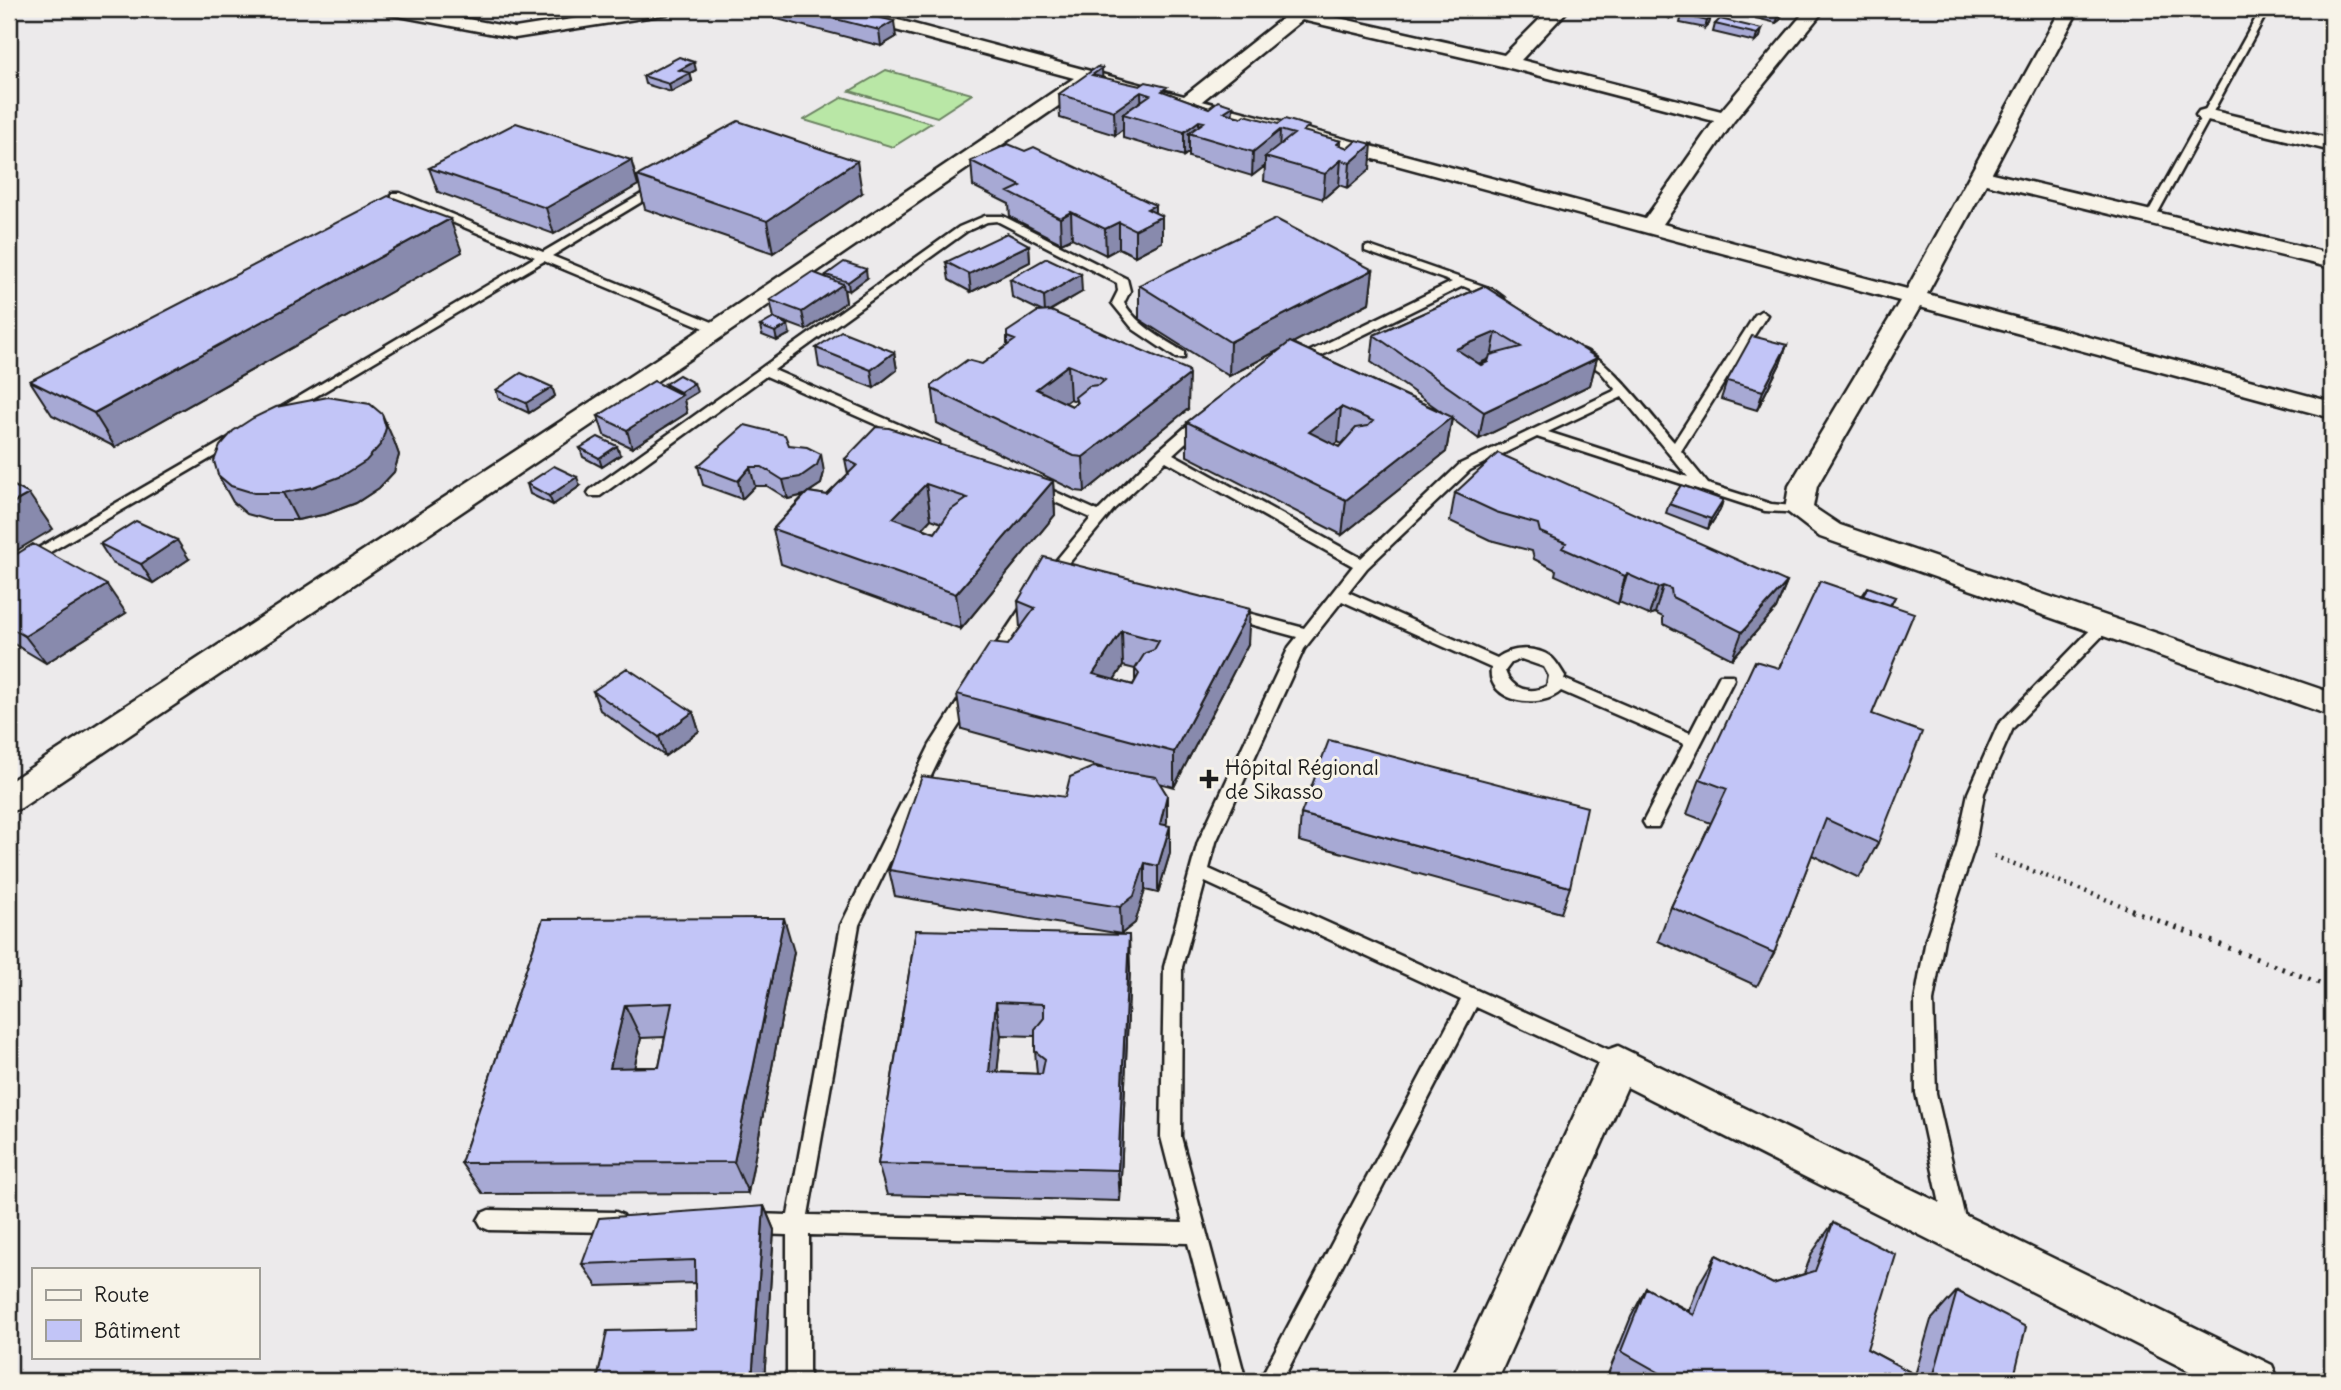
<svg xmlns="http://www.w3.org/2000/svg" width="2341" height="1390" viewBox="0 0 2341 1390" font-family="Delius,sans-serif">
	<rect width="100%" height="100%" fill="#eceaeb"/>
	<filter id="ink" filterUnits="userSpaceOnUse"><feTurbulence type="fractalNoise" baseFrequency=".0143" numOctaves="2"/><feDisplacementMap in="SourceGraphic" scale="14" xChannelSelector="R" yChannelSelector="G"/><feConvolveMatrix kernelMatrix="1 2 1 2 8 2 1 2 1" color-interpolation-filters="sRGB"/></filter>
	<g filter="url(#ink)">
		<!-- green -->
		<path fill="#b9e7a6" stroke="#6a8261" stroke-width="2" d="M886,70L972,94L937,117L850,91Z
			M843,97L931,123L893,147L804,120Z"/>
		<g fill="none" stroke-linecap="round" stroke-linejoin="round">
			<defs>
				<path id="lane" d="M2261,9H2269L2155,218L2146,220L2145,218Z
					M657,185L666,187L552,256L722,326V332H714L544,261L281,417H271L270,414L535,257L392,197V193H400L543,252Z
					M985,216H1003L1127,279L1130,291L1124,303C1138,326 1162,338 1184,352V358H1176L1133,329L1112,303L1118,291L1117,283L997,221L987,222L967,231L774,370L939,442V448H929L766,376L600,496H590L588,493L590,490L959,227Z
					M1369,246L1492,289L1504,298L1502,300C1491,302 1475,290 1463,286L1300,366H1292V360L1452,282L1365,251V247Z
					M1761,311L1767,315L1681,451L1708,484L1771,504L1804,507L1806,510L1804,513L1765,511L1537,437L1470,470L1367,568L1348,592L1497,658C1511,647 1536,646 1551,657C1557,662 1561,670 1565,676L1564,679L1690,733L1720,675H1732L1734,679L1658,827H1646L1643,822L1684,744L1561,691C1541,710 1486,703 1491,668L1342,601L1304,649L1216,842L1209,869L1625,1057L1628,1063L1625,1069L1618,1072L1611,1069L1476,1007L1282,1381H1259L1461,1000L1205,882L1182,967L1181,1137L1246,1381H1224L1188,1243L809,1235V1381H787V1235L750,1234L743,1231L739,1224L743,1217L750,1214L788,1215L841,925L930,745L965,690H977L979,694L945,747L859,925L808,1215L1183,1223L1161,1137L1164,967L1198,842L1289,647L1297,637L1224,617L1222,613L1229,608L1304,628L1353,566L1166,461L1114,509L1055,580H1045L1043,577L1045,574L1091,518L1030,491L1028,488L1030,485H1040L1098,511L1158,451L1197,417L1202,416L1208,420L1207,423L1173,454L1361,558L1460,464L1616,390L1600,371L1574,354V348C1600,345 1656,422 1674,442L1755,315ZM1622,397L1688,477L1548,432ZM1521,659L1544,667L1549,676L1547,686C1530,695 1511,689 1505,671L1511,663Z
					M239,432L244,433V439L9,576V565Z
					M1031,599L1036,600L1038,604L1036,608L998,665H988L985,661L988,657L1026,600Z
					M2102,622L2107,623L2110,627L2107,631L2013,728L1984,793L1975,845L1944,939L1933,1001L1936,1093L1967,1227L1963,1234L1956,1237L1949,1234L1945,1227L1916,1093L1915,1001L1926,939L1957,845L1968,793L1998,725L2097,623Z
					M489,1210L616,1212L623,1215L627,1222L623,1229L616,1232L489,1230L482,1227L478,1220L482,1213Z"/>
				<path id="street" d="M379,9H415L515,28L635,9H676L667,14L515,38L388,14Z
					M829,9H857L1184,96L1285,16L1271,13L1268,9H1314L1312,12L1504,55L1550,9H1569L1521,60L1721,111L1807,9H1825L1733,122L1663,224L1907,289L2061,9H2079L1992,173L2332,254V268L1986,184L1927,294L2332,402V418L1920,307L1817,486L1813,507L1840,525L2332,693V716L1820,537L1785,510L1789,486L1900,301L1092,83L691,358L21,808L9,812V782L673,348L1074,78L832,13ZM1302,20L1506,67L1714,121L1645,219L1202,101Z
					M2206,109L2332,139V151L2199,119L2196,115L2199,111Z
					M1618,1046L2272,1365L2279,1381H2209L1627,1087L1497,1381H1451L1604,1051Z"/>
			</defs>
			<!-- lane casing -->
			<use href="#lane" stroke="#1c1c1c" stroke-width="5"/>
			<!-- street casing -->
			<use href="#street" stroke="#1c1c1c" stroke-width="5"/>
			<!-- path-far1 -->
			<path stroke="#1c1c1c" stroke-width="4.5" stroke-dasharray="2 5" stroke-linecap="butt" d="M1994,856L2136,911"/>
			<!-- path -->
			<path stroke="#1c1c1c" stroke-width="5" stroke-dasharray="2.5 7" stroke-linecap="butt" d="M2131,910L2332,988"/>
			<!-- lane -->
			<use href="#lane" fill="#f7f3e8" fill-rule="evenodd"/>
			<!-- street -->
			<use href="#street" fill="#f7f3e8" fill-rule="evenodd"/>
		</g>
		<!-- wall -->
		<path fill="#a7a9d4" stroke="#1c1c1c" stroke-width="2" fill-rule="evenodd" d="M771,9H844L896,37L881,46L773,18Z
			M1594,9H1616L1612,13Z
			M1634,9H1679V11L1670,18Z
			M1758,10L1783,12L1780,20L1776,23L1756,18Z
			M1682,15L1711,16L1709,24L1705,28L1680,23Z
			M1715,24L1762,29L1760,37L1755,42L1713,32Z
			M696,70L690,73L692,81L671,92L645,84L643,76Z
			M1102,78L1167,93L1209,108L1233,115L1341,141L1340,146L1370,169L1348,188L1339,185L1323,199L1264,181L1265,166L1252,176L1189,157V152L1184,156L1123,138V129L1115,135L1060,118L1059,94Z
			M1025,151L1155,205V213L1162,216V242L1135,256L1119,248L1106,255L1072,238L1061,243L1010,217L1009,204L973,186L971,161Z
			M631,160L638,185L554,234L438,192L429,168Z
			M637,176L862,193L773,253L645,209Z
			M1029,245L1030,262L971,292L949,280L946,262Z
			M462,252L115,447L52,415L30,381Z
			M1373,270L1369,303L1292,343L1442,412L1371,362L1374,335L1484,286L1597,358L1590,385L1479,439L1452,419L1446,452L1342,535L1187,456V422L1283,348L1229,376L1139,319V285ZM1489,359L1488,362L1481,365L1478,364ZM1338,442L1342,444L1339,447L1334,445Z
			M826,275L867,278L849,291L844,289L846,302L806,330L774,318L770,300L826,278Z
			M1010,279L1082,292L1050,311L1188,409L1085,492L1076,491L937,423L932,385L982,364L1007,346V337L1041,311L1012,297ZM1070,399L1076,401V403L1072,406L1065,403Z
			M760,326L790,334L777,341L762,335Z
			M1787,345L1780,364L1757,410L1721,399L1727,381Z
			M816,348L894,352L897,370L874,388L819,367Z
			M665,384L697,392L684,400L687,413L632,448L604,435L598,416L666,387Z
			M552,387L555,396L529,413L499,399L496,390Z
			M394,441L399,455L394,472L379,488L356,503L327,514L297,520H269L247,514L233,502L218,475Z
			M789,445L824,472L821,484L809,492L827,495L848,474L845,459L1053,481L1055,515L961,629L781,564L773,529L804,495L788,499L767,486H755L742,499L703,485L698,466ZM931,519L942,523L935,533L923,528Z
			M580,448L620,455L602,467L583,457Z
			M527,484L580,486L553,505L530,494Z
			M1455,493L1787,582L1776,609L1732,659L1663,624V617L1655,613L1649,615L1619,602L1618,604L1555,575L1556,570L1534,559L1532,551L1490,540L1450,521Z
			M1723,500L1720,510L1708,529L1666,513L1669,504Z
			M100,544L189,559L153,583L112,563Z
			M9,559L126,613L46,663L9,641Z
			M1862,596L1895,597L1891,605L1872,714L1878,843L1859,878L1812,855L1774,953L1757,986L1658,941L1671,907L1711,823L1687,814L1700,779L1779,668Z
			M1018,601L1248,644L1174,787L1159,783L1167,795L1166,825L1170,853L1158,893L1145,890L1135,923L1121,934L895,896L889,870L1065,797L1111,770L962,729L957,694L1008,645L1020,628ZM1123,666L1135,669V681L1133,685L1114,680Z
			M593,691L693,712L699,731L665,756L600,710Z
			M1301,814L1570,887L1561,913L1299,841Z
			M543,919L794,952L748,1193L483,1194L461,1163ZM665,1037L659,1067H634L641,1038Z
			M916,930L1130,968L1120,1201L887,1195L878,1164ZM1001,1035L1035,1036V1051L1037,1074L997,1072Z
			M764,1206L774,1230L764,1381H597L696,1329L695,1283L597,1286L582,1264Z
			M1833,1223L1867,1349L1915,1375L1931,1320L1957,1291L2013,1381H1611L1606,1379L1631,1317L1646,1288L1689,1311L1699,1284L1716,1255L1773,1284L1804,1274L1812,1253Z"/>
		<!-- shaded-wall -->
		<path fill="#888aad" stroke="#1c1c1c" stroke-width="2" d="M1673,9H1679V11L1670,18L1671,10Z
			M1783,12L1780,20L1776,23L1779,15Z
			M1711,16L1709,24L1705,28L1707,21Z
			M894,21L896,37L881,46L879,30Z
			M1762,29L1760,37L1755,42L1757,34Z
			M694,62L696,70L690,73L692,81L671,92L669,84L679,70Z
			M1102,68L1103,92L1092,75Z
			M1141,92L1142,116L1123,114V129L1115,135L1114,111Z
			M1233,106L1232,130L1224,112Z
			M1199,121V136L1189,133V152L1184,156V132Z
			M1280,130L1279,154L1265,157V166L1252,176L1253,152Z
			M1341,141L1339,162L1341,160L1339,185L1323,199L1325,174L1337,144Z
			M1372,144L1370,169L1348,188L1350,163Z
			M631,160L638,185L554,234L546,208Z
			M857,161L862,193L773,253L767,221Z
			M1155,205V220L1162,216V242L1135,256V230L1147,209Z
			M1071,212L1072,238L1061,243L1060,218Z
			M450,219L462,252L115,447L94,413Z
			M1119,222V248L1106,255L1105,229Z
			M1029,245L1030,262L971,292L969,274Z
			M866,269L867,278L849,291L848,282Z
			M1373,270L1369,303L1229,376L1230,342Z
			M1081,274L1082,292L1045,313L1044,296Z
			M843,284L846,302L806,330L802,312Z
			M788,325L790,334L777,341L775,332Z
			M1496,332L1491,358L1452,376L1456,349Z
			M1787,345L1780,364L1757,410L1763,391Z
			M894,352L897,370L874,388L871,370Z
			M1597,358L1590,385L1479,439L1484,412Z
			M1068,365L1070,399L1039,424L1036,389Z
			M1189,375L1188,409L1085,492L1083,457Z
			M694,383L697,392L684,400L687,413L632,448L627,430L681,395L680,392Z
			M552,387L555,396L529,413L526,403Z
			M1341,407L1338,442L1306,467L1309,432Z
			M382,414L394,441L399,455L394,472L379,488L356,503L327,514L297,520L283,493Z
			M1452,417L1446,452L1342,535L1346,500Z
			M617,446L620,455L602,467L599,458Z
			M821,454L824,472L821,484L804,495L788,499L783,480Z
			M750,467L755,486L742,499L738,481Z
			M577,477L580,486L553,505L549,496Z
			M1053,481L1055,515L961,629L956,594Z
			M926,484L931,519L899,553L893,518Z
			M29,494L53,529L9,555V505Z
			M1723,500L1720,510L1708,529L1711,519Z
			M177,540L189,559L153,583L141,564Z
			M1627,574L1619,602L1618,604L1625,576Z
			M1787,582L1776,609L1732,659L1742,632Z
			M107,585L126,613L46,663L25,636Z
			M1663,586L1655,613L1649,615L1658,588Z
			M1250,609L1248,644L1174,787V752Z
			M1122,631L1123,666L1095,709L1093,674Z
			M693,712L699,731L665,756L659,737Z
			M1167,795V822L1160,851V824Z
			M1170,826V853L1158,893V866Z
			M1145,863V890L1135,923L1121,934L1120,907Z
			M784,918L794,952L748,1193L734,1162Z
			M1129,935L1130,968L1120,1201L1118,1170Z
			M996,1002L1001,1035L994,1104L989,1072Z
			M625,1005L641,1038L627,1100L610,1068Z
			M764,1206L774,1230L764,1381H752Z"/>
		<!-- building -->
		<path fill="#c2c5f7" stroke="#1c1c1c" stroke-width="2" fill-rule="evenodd" d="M796,9H844L894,21L879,30Z
			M1760,9H1770L1783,12L1779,15L1758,10Z
			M1685,10L1711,16L1707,21L1682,15Z
			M1720,19L1762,29L1757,34L1715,24Z
			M679,57L694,62L679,70L690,73L669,84L643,76Z
			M1097,67L1102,68L1092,75L1140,86L1146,82L1167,87L1162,91L1209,108L1218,101L1233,106L1224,112L1241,118L1245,115L1278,124L1285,119L1309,126L1303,131L1341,141L1337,144L1348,148L1357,140L1372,144L1350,163L1341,160L1325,174L1265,157L1294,134L1280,130L1253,152L1189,133L1204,122L1199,121L1184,132L1123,114L1150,95L1141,92L1114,111L1059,94Z
			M738,121L857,161L767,221L637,176Z
			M516,123L631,160L546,208L429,168Z
			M1008,144L1025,151L1034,147L1155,205L1147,209L1162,216L1135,230L1119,222L1105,229L1071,212L1060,218L1008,192L1021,186L971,161Z
			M388,196L450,219L94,413L30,381Z
			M1276,219L1373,270L1230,342L1139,285Z
			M1007,233L1029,245L969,274L946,262Z
			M1047,258L1081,274L1044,296L1010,279Z
			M844,262L866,269L848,282L826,275Z
			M812,272L843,284L802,312L770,300Z
			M1484,286L1597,358L1484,412L1374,335ZM1496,332L1521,347L1490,355L1488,362L1481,365L1456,349Z
			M1051,311L1188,370L1189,375L1083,457L1074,456L932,389V385L967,360L982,364L1015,340L1007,337V332L1037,312ZM1068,365L1105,380L1099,385L1089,386L1075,397L1077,403L1072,406L1036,389Z
			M774,318L788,325L775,332L760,326Z
			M841,331L894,352L871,370L816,348Z
			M1752,336L1787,345L1763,391L1727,381Z
			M1290,342L1452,417L1346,500L1187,422ZM1341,407L1373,421L1368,426L1356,428L1339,447L1309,432Z
			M521,373L552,387L526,403L496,390Z
			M679,375L694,383L680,392L665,384Z
			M654,381L682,395L627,430L598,416Z
			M328,397L370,404L382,414L386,428L381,444L366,461L342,476L313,487L283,493H254L231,486L218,475L214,461L220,446L233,431L253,418L276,407Z
			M745,425L785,435L789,445L807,447L821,454L817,465L800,477L783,480L762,467H750L738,481L698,466Z
			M876,427L889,428L1053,481L956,594L773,529L808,492L827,495L857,465L845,459ZM926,484L968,498L951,510L935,533L893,518Z
			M598,437L617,446L599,458L580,448Z
			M1498,453L1787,582L1742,632L1672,597L1671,589L1663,586L1658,588L1627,574L1625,576L1562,548L1566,543L1540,532L1538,524L1496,512L1455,493Z
			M554,466L577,477L549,496L527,484Z
			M9,483L29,494L9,505Z
			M1681,485L1723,500L1711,519L1669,504Z
			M136,521L177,540L141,564L100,544Z
			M33,544L107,585L25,636L9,627V559Z
			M1044,557L1250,609L1174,752L957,694L990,643L1008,645L1035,608L1018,601ZM1122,631L1159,641L1154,650L1145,653L1135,669L1139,674L1133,685L1093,674Z
			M1820,581L1914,613L1872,714L1922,732L1878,843L1826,819L1774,953L1671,907L1727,789L1700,779L1755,661L1779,668Z
			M1868,587L1895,597L1890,605L1862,596Z
			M627,668L693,712L659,737L593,691Z
			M1329,740L1587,807L1570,887L1301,814Z
			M1093,767L1156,777L1167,795L1160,824L1170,826L1158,866L1145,863L1134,896L1120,907L889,870L922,776L1065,797L1070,777Z
			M784,918L734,1162L461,1163L543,919ZM672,1003L659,1067L610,1068L625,1005Z
			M916,930L1129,935L1118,1170L878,1164ZM996,1002L1044,1004V1018L1035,1029V1051L1045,1059L1042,1074L989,1072Z
			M764,1206L752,1381H597L607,1331L696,1329L695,1260L582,1264L599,1218Z
			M1833,1223L1896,1255L1867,1349L1927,1381H1663L1665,1376L1621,1351L1646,1288L1694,1315L1716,1255L1773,1284L1815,1271Z
			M1957,1291L2026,1327L2013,1381H1932Z"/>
	</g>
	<!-- markers -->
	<path fill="#1c1c1c" stroke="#f7f3e8" stroke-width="2.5" d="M1205.5 768.5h7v7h7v7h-7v7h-7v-7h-7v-7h7z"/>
	<g text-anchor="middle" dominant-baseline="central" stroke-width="6" stroke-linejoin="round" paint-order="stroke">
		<!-- poi labels -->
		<g font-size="21" fill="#1c1c1c" stroke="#f7f3e8" text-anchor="start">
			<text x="1225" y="767">Hôpital Régional<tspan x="1225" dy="24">de Sikasso</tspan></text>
		</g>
	</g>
	<!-- margin -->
	<rect width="2341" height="1390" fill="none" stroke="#f7f3e8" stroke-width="35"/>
	<rect x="18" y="18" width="2306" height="1355" fill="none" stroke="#1c1c1c" stroke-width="2.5" filter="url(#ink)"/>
	<!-- legend -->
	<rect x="32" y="1268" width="228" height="91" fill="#f7f3e8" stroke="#9f9d96" stroke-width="2"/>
	<rect x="46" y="1290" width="35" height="10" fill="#f7f3e8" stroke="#9f9d96" stroke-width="2"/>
	<text x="94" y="1302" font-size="21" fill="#1c1c1c">Route</text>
	<rect x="46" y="1320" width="35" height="21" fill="#c2c5f7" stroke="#9f9d96" stroke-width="2"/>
	<text x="94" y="1338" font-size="21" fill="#1c1c1c">Bâtiment</text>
</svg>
